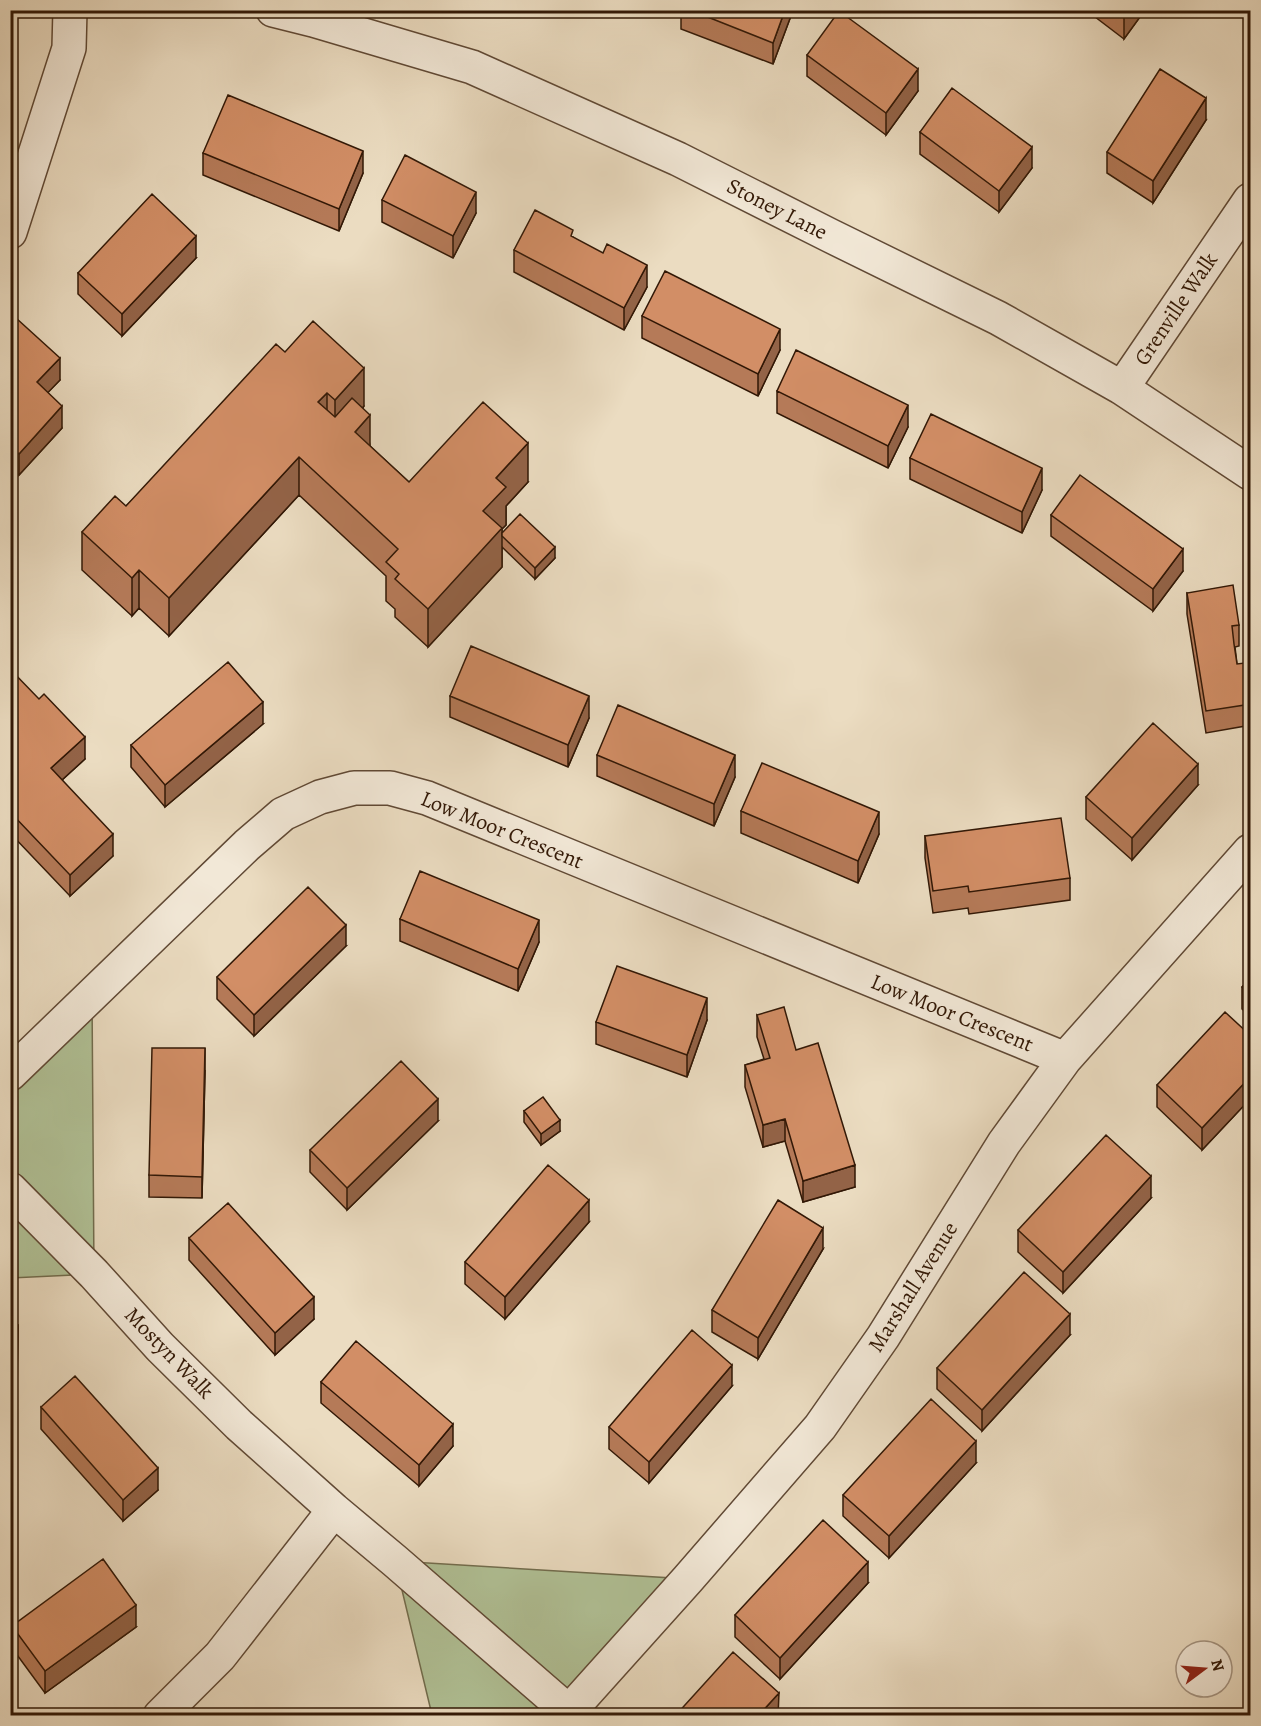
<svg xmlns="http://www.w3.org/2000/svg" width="1261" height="1726" viewBox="0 0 1261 1726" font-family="Alegreya,serif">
	<rect width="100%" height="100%" fill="#ebdcc1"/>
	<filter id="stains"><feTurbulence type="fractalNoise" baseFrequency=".00333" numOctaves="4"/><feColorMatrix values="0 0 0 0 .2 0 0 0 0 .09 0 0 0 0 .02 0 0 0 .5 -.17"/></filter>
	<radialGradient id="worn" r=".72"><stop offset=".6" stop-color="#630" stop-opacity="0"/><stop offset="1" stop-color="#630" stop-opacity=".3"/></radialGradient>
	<!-- green -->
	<path fill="#b1c297" stroke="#726d4e" stroke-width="1.5" d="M92,995L94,1274L11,1278V1074Z
		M395,1561L688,1579L565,1715H432Z"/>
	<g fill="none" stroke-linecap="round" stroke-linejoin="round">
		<defs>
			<path id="minor" d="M273,10L313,20L472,67L678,159L831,236L998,318L1122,388L1250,473
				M10,232L69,48L70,10
				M1122,388L1250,200
				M10,1074L247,845L283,814L320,797L354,788H390L427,798L1065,1059
				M10,1189L94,1274L160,1347L239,1425L334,1510L395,1561L569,1712
				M160,1716L220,1656L334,1510
				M565,1716L688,1579L820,1427L883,1337L1004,1143L1065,1059L1250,851"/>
		</defs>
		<!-- minor casing -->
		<use href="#minor" stroke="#604935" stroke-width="36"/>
		<!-- minor -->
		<use href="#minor" stroke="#f2e8d7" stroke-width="33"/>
	</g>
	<!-- wall -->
	<path fill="#b57a58" stroke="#321806" stroke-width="1.5" d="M635,10H650L648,16Z
		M681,10H792V13L773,64L681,29Z
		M1086,10H1145L1124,39Z
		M807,55L918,91L886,135L807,76Z
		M1206,120L1153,203L1107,173V152Z
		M920,132L1032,168L999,212L920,154Z
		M203,153L363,173L339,231L203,175Z
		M382,200L476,213L453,258L382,222Z
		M573,237L647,287L624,330L514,272V250Z
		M196,258L122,336L78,294V273Z
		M642,316L780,350L758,396L642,338Z
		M10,324L60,380L48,392L62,428L19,475L10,468Z
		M285,352L364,406L363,408L370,446L409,482H528L506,506V525L502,529V533L555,558L535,579L502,547V567L428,647L395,617V609L386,601V576L299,495L169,636L139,608L132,616L82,570V532L126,506Z
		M777,391L908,427L888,468L777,413Z
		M910,458L1042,490L1022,533L910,479Z
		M1051,515L1183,571L1153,611L1051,536Z
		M1187,593L1239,625V646L1235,647L1237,664L1251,699V725L1206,733L1187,614Z
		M10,669L85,759L62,780L113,856L70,896L10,833Z
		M450,696L589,718L568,767L450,717Z
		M263,724L165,807L131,767V745Z
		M597,755L735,777L714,826L597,776Z
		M1198,785L1132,860L1086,819V797Z
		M741,811L879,834L858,883L741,833Z
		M925,836L1070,878V900L969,914L968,908L933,913L925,858Z
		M400,919L539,942L518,991L400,941Z
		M346,946L254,1036L217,999V977Z
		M1251,978V1017L1242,1009V987Z
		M757,1015L796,1050L855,1187L803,1202L785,1141L763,1147L745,1087V1065L764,1059L757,1037Z
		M707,1020L687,1077L596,1044V1022Z
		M1251,1036V1098L1202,1150L1157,1107V1085Z
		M205,1070L202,1198L149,1197V1175Z
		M524,1111L560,1131L541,1145L524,1122Z
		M438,1121L347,1210L310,1172V1150Z
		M1151,1198L1063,1293L1018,1252V1230Z
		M589,1222L505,1319L465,1284V1262Z
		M189,1238L314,1319L275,1355L189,1260Z
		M823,1249L758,1359L712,1332V1310Z
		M10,1325H18L17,1396H10Z
		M1070,1335L982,1431L937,1389V1368Z
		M321,1382L453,1446L419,1486L321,1403Z
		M732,1386L649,1483L609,1449V1427Z
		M41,1407L158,1490L123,1521L41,1429Z
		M976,1463L889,1558L843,1516V1495Z
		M868,1583L780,1679L735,1637V1615Z
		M12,1626L136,1627L45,1693L12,1648Z"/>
	<!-- shaded-wall -->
	<path fill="#936347" stroke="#321806" stroke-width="1.5" d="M785,10H792V13L773,64V43Z
		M1129,10H1145L1124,39V17Z
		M918,69V91L886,135V113Z
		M1206,98V120L1153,203V181Z
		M1032,147V168L999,212V191Z
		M363,151V173L339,231V209Z
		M476,192V213L453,258V236Z
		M196,236V258L122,336V314Z
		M647,265V287L624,330V308Z
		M780,329V350L758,396V374Z
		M60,358V380L37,404V382Z
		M364,368V406L335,438V400Z
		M327,393V431L318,402Z
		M908,405V427L888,468V446Z
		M62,406V428L19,475V454Z
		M370,415V453L355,432Z
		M528,443V482L506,506V525L502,529V567L428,647V609L483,511L496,478Z
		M299,457V495L169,636V598Z
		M1042,468V490L1022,533V512Z
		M555,547V558L535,579V568Z
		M1183,549V571L1153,611V589Z
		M139,570V608L132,616V578Z
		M589,696V718L568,767V745Z
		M263,702V724L165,807V785Z
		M85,737V759L51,790V768Z
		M735,755V777L714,826V804Z
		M1198,764V785L1132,860V838Z
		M879,812V834L858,883V861Z
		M113,834V856L70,896V875Z
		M539,920V942L518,991V969Z
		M346,925V946L254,1036V1015Z
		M707,998V1020L687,1077V1055Z
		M205,1048V1070L202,1198V1177Z
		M1251,1076V1098L1202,1150V1128Z
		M438,1099V1121L347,1210V1188Z
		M785,1119V1141L763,1147V1125Z
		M560,1120V1131L541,1145V1134Z
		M855,1165V1187L803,1202V1181Z
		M1151,1176V1198L1063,1293V1272Z
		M589,1200V1222L505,1319V1297Z
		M823,1228V1249L758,1359V1338Z
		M314,1297V1319L275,1355V1333Z
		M1070,1314V1335L982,1431V1410Z
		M732,1365V1386L649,1483V1462Z
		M453,1424V1446L419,1486V1465Z
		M976,1441V1463L889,1558V1536Z
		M158,1468V1490L123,1521V1500Z
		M868,1562V1583L780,1679V1658Z
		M136,1605V1627L45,1693V1671Z
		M779,1693L778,1716H758Z"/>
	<!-- building -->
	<path fill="#d28e66" stroke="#321806" stroke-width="1.5" d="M690,10H785L773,43Z
		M1115,10H1129L1124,17Z
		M839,11L918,69L886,113L807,55Z
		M1160,69L1206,98L1153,181L1107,152Z
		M952,88L1032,147L999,191L920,132Z
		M228,95L363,151L339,209L203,153Z
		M405,155L476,192L453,236L382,200Z
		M152,194L196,236L122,314L78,273Z
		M535,210L573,230L571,236L603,253L607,244L647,265L624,308L514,250Z
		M665,271L780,329L758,374L642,316Z
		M16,318L60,358L37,382L62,406L19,454L10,446V324Z
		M313,321L364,368L335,400L327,393L318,402L335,417L352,398L370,415L355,432L409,482L483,402L528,443L496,478L506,487L483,511L502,528L428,609L395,579L399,574L386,562L398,549L299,457L169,598L139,570L132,578L82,532L115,496L126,506L276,344L285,352Z
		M796,350L908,405L888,446L777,391Z
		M931,414L1042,468L1022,512L910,458Z
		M1080,475L1183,549L1153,589L1051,515Z
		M520,514L555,547L535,568L502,536V533Z
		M1233,585L1239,625L1232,626L1234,644L1237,664L1245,663L1251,704L1206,711L1187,593Z
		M471,646L589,696L568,745L450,696Z
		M228,662L263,702L165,785L131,745Z
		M10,669L39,699L44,694L85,737L51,768L113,834L70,875L10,812V725L11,724L10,723Z
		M618,705L735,755L714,804L597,755Z
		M1153,723L1198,764L1132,838L1086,797Z
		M762,763L879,812L858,861L741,811Z
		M1061,818L1070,878L969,892L968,886L933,891L925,836Z
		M420,871L539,920L518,969L400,919Z
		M308,887L346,925L254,1015L217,977Z
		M617,966L707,998L687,1055L596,1022Z
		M1251,978V996L1242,987Z
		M784,1007L796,1050L818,1043L855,1165L803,1181L785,1119L763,1125L745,1065L770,1058L757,1015Z
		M1225,1012L1251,1036V1076L1202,1128L1157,1085Z
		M152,1048H205L202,1177L149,1175Z
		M401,1061L438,1099L347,1188L310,1150Z
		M543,1097L560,1120L541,1134L524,1111Z
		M1106,1135L1151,1176L1063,1272L1018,1230Z
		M548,1165L589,1200L505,1297L465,1262Z
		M778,1200L823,1228L758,1338L712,1310Z
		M228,1203L314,1297L275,1333L189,1238Z
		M1024,1272L1070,1314L982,1410L937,1368Z
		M10,1325H18L17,1375L10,1374Z
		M692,1330L732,1365L649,1462L609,1427Z
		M356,1341L453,1424L419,1465L321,1382Z
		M75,1376L158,1468L123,1500L41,1407Z
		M931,1399L976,1441L889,1536L843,1495Z
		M823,1520L868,1562L780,1658L735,1615Z
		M103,1559L136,1605L45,1671L12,1626Z
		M733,1652L779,1693L758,1716H675Z"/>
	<g text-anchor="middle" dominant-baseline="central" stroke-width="5" stroke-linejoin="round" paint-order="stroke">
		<!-- street labels -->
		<g font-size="22" fill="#321806" stroke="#f2e8d7">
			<text transform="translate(777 209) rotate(27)">Stoney Lane</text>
			<text transform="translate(1176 309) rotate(-56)">Grenville Walk</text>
			<text transform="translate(502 830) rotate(22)">Low Moor Crescent</text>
			<text transform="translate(952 1013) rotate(22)">Low Moor Crescent</text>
			<text transform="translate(913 1287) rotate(-58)">Marshall Avenue</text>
			<text transform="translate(169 1353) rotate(46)">Mostyn Walk</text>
		</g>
	</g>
	<!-- margin -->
	<rect width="1261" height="1726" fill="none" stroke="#ebdcc1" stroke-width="36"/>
	<rect x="12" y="12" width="1237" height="1702" fill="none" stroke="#321806" stroke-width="3"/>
	<rect x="18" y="18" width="1225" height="1690" fill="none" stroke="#321806" stroke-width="1.5"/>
	<!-- north arrow -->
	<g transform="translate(1204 1669) rotate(74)"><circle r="28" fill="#f2e8d7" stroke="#a59583" stroke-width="1.5"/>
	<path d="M0-4.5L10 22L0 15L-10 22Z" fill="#8f2418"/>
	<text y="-9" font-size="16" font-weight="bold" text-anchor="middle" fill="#321806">N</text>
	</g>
	<rect width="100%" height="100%" filter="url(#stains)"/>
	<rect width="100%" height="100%" fill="url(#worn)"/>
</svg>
